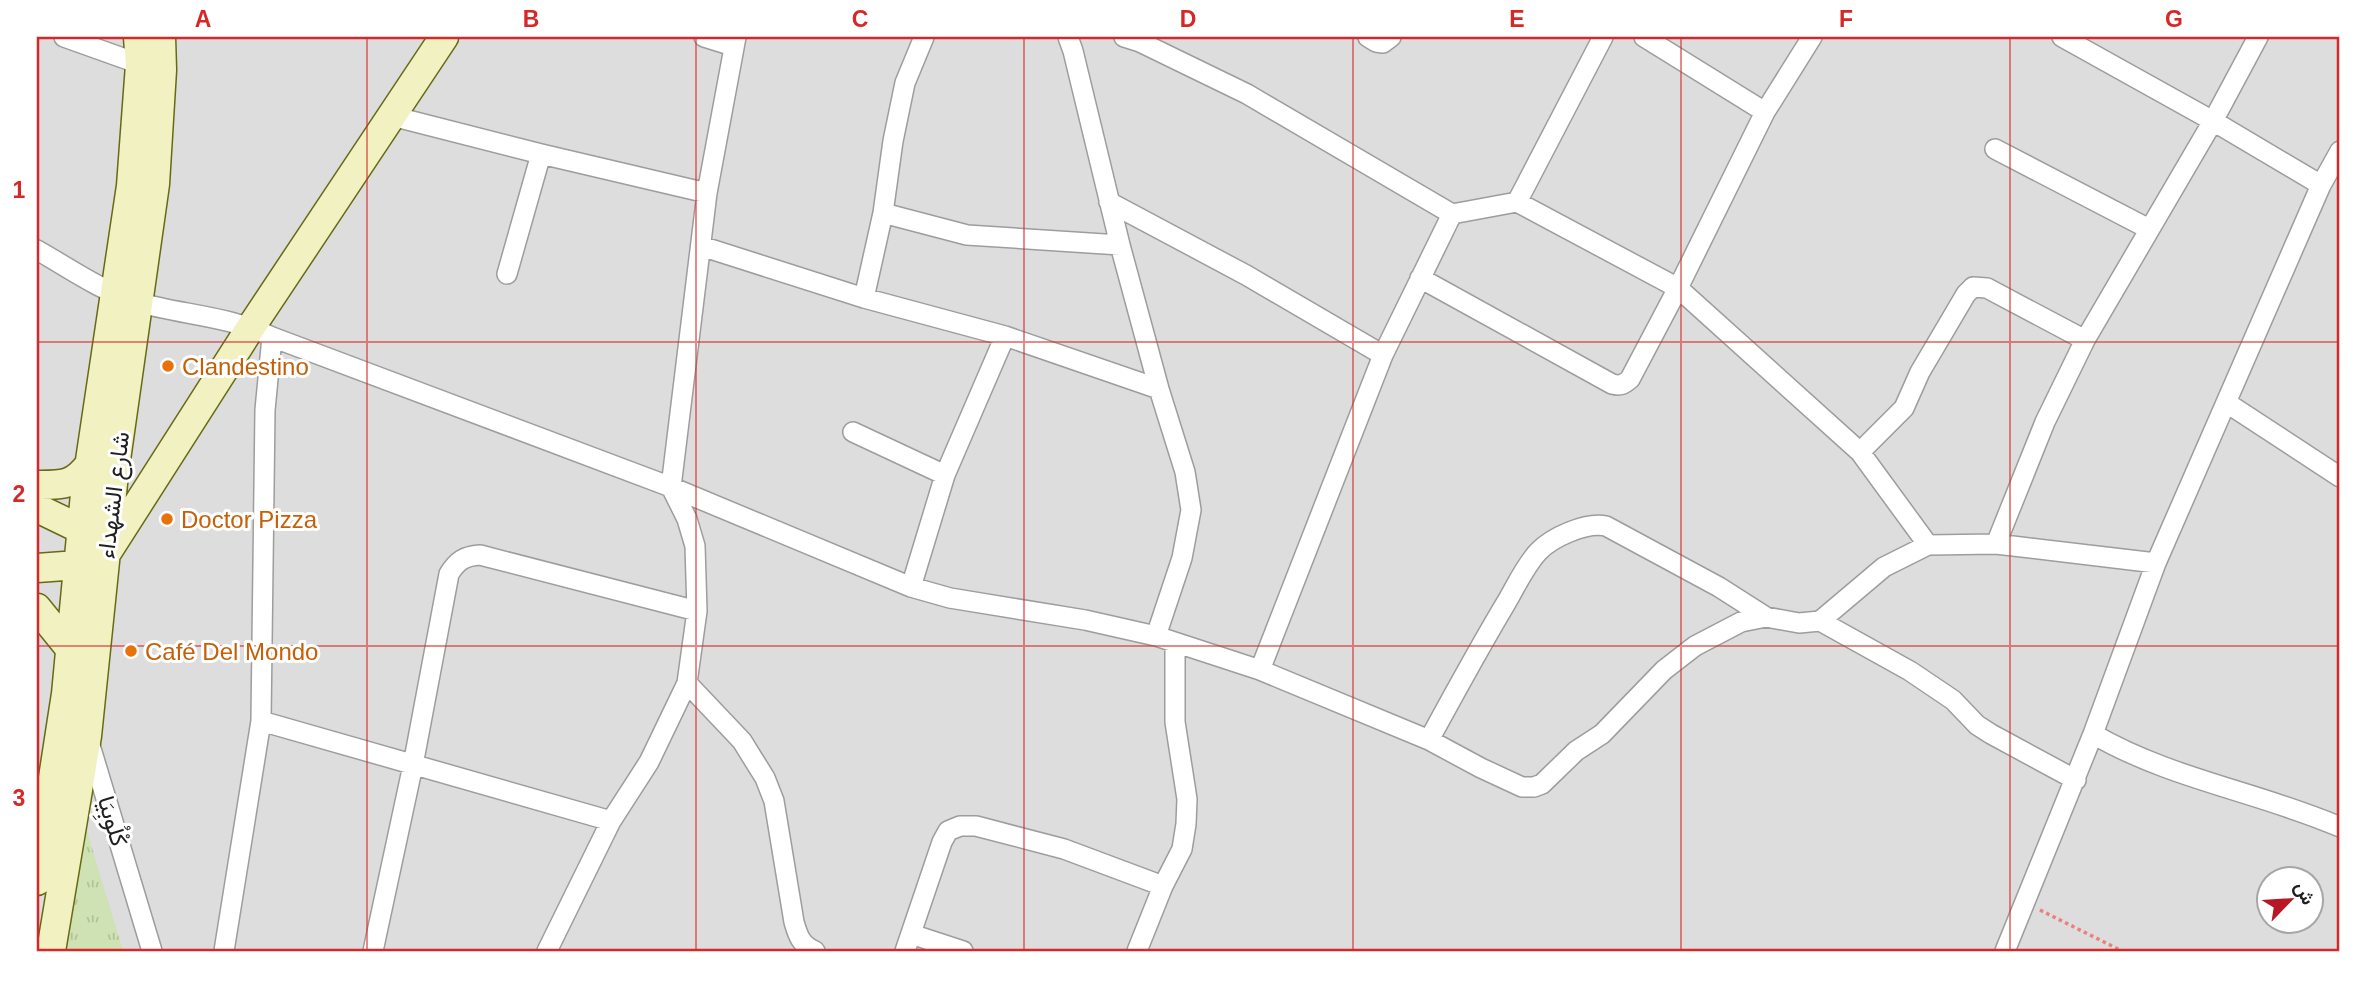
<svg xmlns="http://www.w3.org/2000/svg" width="2377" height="988" viewBox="0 0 2377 988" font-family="Helvetica,Vazirmatn,sans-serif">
	<defs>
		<pattern id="grass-tufts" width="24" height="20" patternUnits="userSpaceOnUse" patternTransform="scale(1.75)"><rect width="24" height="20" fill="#cee2b4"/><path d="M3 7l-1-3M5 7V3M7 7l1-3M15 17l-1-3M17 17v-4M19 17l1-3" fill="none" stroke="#b1c29a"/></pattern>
	</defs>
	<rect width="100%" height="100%" fill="#efece7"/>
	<!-- residential -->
	<path fill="#ddd" fill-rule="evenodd" d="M37,37H2340V951H37ZM2268,880H2310V922H2268Z"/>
	<!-- grass -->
	<path fill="url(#grass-tufts)" d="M77,798L123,951H58Z"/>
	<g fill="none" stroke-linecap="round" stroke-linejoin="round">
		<defs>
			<path id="street" d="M64,37L148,67
				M704,37L733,46
				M1068,37L1073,51L1120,245L1159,389L1185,472L1191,510L1182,558L1156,636
				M1124,37L1140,42L1247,94L1452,214
				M1368,37L1376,42L1383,43L1391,37
				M1644,37L1765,112
				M2062,37L2213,121L2321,185
				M392,116L541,154L707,193
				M1995,149L2149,229
				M1109,202L1246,275L1383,355
				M1517,202L1678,288L1860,452L1928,545
				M883,213L967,235L1120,245
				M701,246L864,298L1005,336L1159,389
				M37,250C69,268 101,291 137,302C182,315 230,316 272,337L671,487L911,587L950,598L1085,620L1156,636L1260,670L1429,740L1481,768L1522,787H1534L1542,784L1576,751L1602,734L1664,670L1695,646L1741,622L1766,617L1799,623L1820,621L1884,567L1928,545L1996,544L2156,563
				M507,274L541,154
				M1420,278L1612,384C1620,386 1623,385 1630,379L1678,288L1765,112L1812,37
				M864,298L883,213L893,141L905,83L924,37
				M2227,403L2340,477
				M853,432L945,475
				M1860,452L1904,408L1920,372L1966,294L1973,287L1987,288L2085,340
				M1996,544L2045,422L2085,340L2213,121L2258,37
				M911,587L945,475L1005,336
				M1820,621L1910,671L1953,700L1977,725L1991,734L2076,780
				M1260,670L1383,355L1452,214L1517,202L1603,37
				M687,683L742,741L765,778L774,801L794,922C798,936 801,945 815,951
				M261,721L611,821
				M2093,734C2170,779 2259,792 2340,827
				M1429,740C1454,694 1479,648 1506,603C1516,586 1525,566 1538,552C1552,537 1586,522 1606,526L1719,587L1766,617
				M89,742L152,951
				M911,934L963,951
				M224,951L261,721L265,410L272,337
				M373,951L413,765L449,574C457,561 464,556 480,555L697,611
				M547,951L611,821L649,762L687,683L697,611L695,546L687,519L671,487L707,193L736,37
				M905,951L942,842L948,831L960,826H976L1064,849L1163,886
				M1137,951L1163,886L1182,849L1186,824L1187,799L1175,722V643
				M2005,951L2093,734L2156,563L2321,185L2340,151"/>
			<path id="secondary" d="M37,485C62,485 73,486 89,465
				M37,508L97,537
				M37,568L78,565L106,554L251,327L444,37
				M37,608L71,650
				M37,881L66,694L85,494L131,186L140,65L138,37
				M51,951L87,736L114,474L155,184L162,70L161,37"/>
		</defs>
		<!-- street casing -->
		<use href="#street" stroke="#9d9d9d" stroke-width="22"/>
		<!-- secondary casing -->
		<use href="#secondary" stroke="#676a13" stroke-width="31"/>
		<!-- path -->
		<path stroke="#e9827f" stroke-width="3.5" stroke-dasharray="3.5 3.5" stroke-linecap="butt" d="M2040,910L2122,951"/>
		<!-- street -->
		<use href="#street" stroke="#fff" stroke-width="19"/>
		<!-- secondary -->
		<use href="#secondary" stroke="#f2f1c2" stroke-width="28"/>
	</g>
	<!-- grid -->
	<path fill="none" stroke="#d62828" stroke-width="2" stroke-opacity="0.55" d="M367,37V951M696,37V951M1024,37V951M1353,37V951M1681,37V951M2010,37V951M37,342H2340M37,646H2340"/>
	<!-- markers -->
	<g fill="#e8710a" stroke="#fff" stroke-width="2.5">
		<circle cx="168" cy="366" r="7"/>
		<circle cx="167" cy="519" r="7"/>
		<circle cx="131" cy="651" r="7"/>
	</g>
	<g text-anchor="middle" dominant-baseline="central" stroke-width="6" stroke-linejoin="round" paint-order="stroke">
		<!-- food labels -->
		<g font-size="24" fill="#c56008" stroke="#fff" text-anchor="start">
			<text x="182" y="366">Clandestino</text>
			<text x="181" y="519">Doctor Pizza</text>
			<text x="145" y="651">Café Del Mondo</text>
		</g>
		<!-- street labels -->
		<g font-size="24" fill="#202020" stroke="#fff">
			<text transform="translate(113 495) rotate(-83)">شارع الشهداء</text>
			<text transform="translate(113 821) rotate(73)">كْلُوبِيَا</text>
		</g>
	</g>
	<!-- border -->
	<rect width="2377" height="988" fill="none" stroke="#ffffff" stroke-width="77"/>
	<!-- north arrow -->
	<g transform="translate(2290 900) rotate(65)"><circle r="33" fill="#ffffff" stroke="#a6a6a6" stroke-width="2"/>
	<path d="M0-5L12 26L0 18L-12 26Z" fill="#b61925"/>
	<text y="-10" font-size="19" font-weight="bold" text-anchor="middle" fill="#202020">ش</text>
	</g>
	<rect x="38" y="38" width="2300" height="912" fill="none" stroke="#d62828" stroke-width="2.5"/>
	<g font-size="23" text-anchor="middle" font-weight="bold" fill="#d62828">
		<text x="203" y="27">A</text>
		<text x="531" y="27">B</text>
		<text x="860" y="27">C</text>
		<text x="1188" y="27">D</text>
		<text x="1517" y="27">E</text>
		<text x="1846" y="27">F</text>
		<text x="2174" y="27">G</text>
		<text x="19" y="198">1</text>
		<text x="19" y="502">2</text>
		<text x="19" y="806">3</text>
	</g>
</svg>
